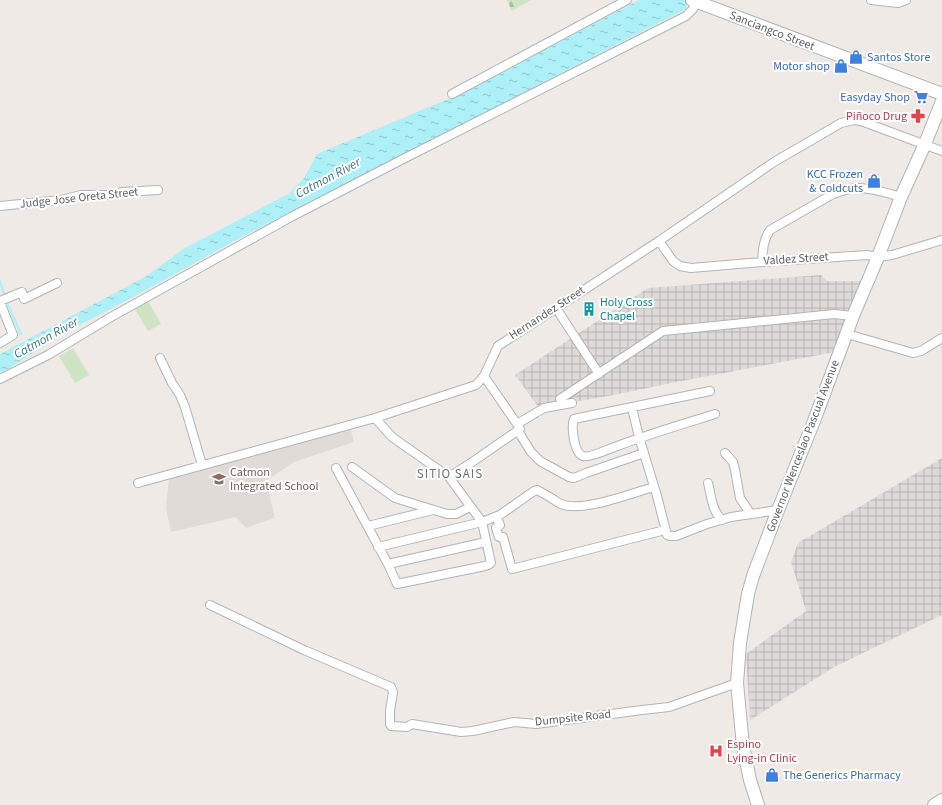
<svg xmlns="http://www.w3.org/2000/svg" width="942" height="805" viewBox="0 0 942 805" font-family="'Source Sans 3',sans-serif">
	<defs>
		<pattern id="industrial-grid" width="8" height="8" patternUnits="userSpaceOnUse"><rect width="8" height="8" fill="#dedad8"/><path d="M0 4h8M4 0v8" fill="none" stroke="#b7b4b3"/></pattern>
		<pattern id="forest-firs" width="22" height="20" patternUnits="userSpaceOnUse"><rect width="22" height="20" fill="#cfe4c5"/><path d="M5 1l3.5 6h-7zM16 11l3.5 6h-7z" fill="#abbca4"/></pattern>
		<pattern id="water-ripples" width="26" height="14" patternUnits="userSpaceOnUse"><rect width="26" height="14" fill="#adf0f8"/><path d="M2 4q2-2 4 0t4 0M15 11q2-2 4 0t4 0" fill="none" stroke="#90c6cc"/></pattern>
	</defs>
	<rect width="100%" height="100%" fill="#efeae6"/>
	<!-- industrial -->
	<path fill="url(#industrial-grid)" d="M821,275L827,281H862L835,352L676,382L614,395L539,408L515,375L648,288Z
		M942,458V615L834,667L750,720L746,654L806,611L791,562L798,543Z"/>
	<!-- education -->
	<path fill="#e1dbd7" d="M350,427L354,442L294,462L266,481L275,518L246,528L236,517L171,532L166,508L169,477Z"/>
	<!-- forest -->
	<path fill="url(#forest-firs)" d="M507,0H531L512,11Z"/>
	<!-- pitch -->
	<path fill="#cfe4c5" d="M148,301L161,324L148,331L135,309Z
		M73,348L89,375L75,383L59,356Z"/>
	<!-- water -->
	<path fill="url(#water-ripples)" d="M639,0H688L686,9L238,239L146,290L63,334L0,374V354L145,277L185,248L290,193L304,178L317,154L460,94Z"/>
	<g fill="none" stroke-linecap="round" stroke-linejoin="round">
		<!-- stream -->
		<path stroke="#adf0f8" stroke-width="2.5" d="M0,281L4,294
			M7,303L21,334"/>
		<defs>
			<path id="street" d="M871,0L898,3L906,0
				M452,94L627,0
				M0,206L61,200L81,195H111L122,192L158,190
				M659,241L673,261L680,266L691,268L762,262L867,255L878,257L892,255L942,240
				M762,262C763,250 763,240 770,230L833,194C841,191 849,188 858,188C872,188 887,193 901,197
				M0,301L22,292L24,299L57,283
				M0,302L13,335L0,343
				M556,308L599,374
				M847,334L913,353L921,351L942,338
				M160,358L172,383L180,395L185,407L202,465
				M0,379L48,355L111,317L291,217L405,158L686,16L693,9L697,2
				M710,391L574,419C571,427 574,453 583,456C588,458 607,450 612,448C646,435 680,425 715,414
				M560,399L663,331L834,314L853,316
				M632,408L639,437L657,496L667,535L670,536H676L707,524L731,517L778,510
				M517,424L544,408L572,403
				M518,431L531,452L540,461L569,477L574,478L586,473L644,453
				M725,453L733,462L735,470L740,498L750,513
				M352,467L395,498L447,514H456L470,507
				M336,468L388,564L397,584L485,566L488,565L491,563L482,522L449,477L392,437L375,418
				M449,477L468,465L520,429L517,424L484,376
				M138,483L375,418L476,385L484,376L498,346L659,241L774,162L841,123L854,120L861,121L942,151
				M708,483C711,495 712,511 722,520
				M496,517L500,525L496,528L499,537H503L512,569L665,530
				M368,526L433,510
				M378,547L482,522L500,515L534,491L537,490C543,493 548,496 553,499C556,501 558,503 561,504C582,513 632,493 654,487
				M388,564L486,542
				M210,605L304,650L391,687L393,692L390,711V724L391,726L407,727L412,724L461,732L473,731L514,722L536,724L642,710L669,707L737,683"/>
			<path id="secondary" d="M692,0L942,94
				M758,805L750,780L743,746L737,683L740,643L748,594L753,576L778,510L814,421L853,316L878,257L901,197L925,144L942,101
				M934,805L942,800"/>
		</defs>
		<!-- street casing -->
		<use href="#street" stroke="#b1b5b7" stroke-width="10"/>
		<!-- secondary casing -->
		<use href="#secondary" stroke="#b0b5b7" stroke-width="14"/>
		<!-- street -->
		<use href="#street" stroke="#fff" stroke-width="8"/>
		<!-- secondary -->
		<use href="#secondary" stroke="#fff" stroke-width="12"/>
	</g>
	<!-- icons -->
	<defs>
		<symbol id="shop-bare" viewBox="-9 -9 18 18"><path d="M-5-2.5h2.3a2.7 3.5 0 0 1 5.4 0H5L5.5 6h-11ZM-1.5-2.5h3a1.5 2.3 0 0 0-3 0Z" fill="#3f7fe0" stroke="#fff" stroke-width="2.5" paint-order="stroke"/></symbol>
		<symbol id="supermarket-bare" viewBox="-9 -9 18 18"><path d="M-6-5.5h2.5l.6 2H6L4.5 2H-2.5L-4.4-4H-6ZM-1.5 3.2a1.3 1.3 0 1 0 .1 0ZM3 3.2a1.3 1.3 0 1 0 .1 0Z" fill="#3f7fe0" stroke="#fff" stroke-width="2.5" paint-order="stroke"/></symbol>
		<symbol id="pharmacy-bare" viewBox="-9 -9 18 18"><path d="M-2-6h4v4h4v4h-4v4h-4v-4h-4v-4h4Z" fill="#e0444e" stroke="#fff" stroke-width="2.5" paint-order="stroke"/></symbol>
		<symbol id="building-bare" viewBox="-9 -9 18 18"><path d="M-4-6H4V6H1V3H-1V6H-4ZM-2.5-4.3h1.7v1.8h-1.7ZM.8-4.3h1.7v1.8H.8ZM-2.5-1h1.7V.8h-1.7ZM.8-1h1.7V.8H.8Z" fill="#0f9aa8" stroke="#fff" stroke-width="2.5" paint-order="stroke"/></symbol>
		<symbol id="school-bare" viewBox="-9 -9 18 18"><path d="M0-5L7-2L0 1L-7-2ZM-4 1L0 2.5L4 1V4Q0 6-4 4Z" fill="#8d6e63" stroke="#fff" stroke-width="2.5" paint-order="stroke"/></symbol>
		<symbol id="hospital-bare" viewBox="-9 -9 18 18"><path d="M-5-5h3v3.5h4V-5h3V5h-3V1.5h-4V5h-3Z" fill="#e0444e" stroke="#fff" stroke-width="2.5" paint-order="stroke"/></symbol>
	</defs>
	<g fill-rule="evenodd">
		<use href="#shop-bare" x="846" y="47" width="20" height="20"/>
		<use href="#shop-bare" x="831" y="56" width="20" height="20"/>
		<use href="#supermarket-bare" x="911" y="87" width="20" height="20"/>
		<use href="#pharmacy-bare" x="908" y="106" width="20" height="20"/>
		<use href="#shop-bare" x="864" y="171" width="20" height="20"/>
		<use href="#building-bare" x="579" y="299" width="20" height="20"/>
		<use href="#school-bare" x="209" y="469" width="20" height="20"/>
		<use href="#hospital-bare" x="706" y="741" width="20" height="20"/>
		<use href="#shop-bare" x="762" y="765" width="20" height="20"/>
	</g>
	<g text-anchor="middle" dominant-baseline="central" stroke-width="4" stroke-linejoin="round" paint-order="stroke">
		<!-- street labels -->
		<g font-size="12" fill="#5e6365" stroke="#fff">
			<text transform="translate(772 31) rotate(21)">Sanciangco Street</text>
			<text transform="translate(79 198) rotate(-6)">Judge Jose Oreta Street</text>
			<text transform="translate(796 259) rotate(-4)">Valdez Street</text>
			<text transform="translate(547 313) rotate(-33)">Hernandez Street</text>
			<text transform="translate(803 446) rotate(-69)">Governor Wenceslao Pascual Avenue</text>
			<text transform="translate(573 718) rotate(-6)">Dumpsite Road</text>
		</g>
		<!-- shop labels -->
		<g font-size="12" fill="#366cbe" stroke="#fff" text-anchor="end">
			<text x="867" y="57" text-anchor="start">Santos Store</text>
			<text x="830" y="66">Motor shop</text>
			<text x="910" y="97">Easyday Shop</text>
			<text x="863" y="174">KCC Frozen<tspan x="863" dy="14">&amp; Coldcuts</tspan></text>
			<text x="783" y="775" text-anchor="start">The Generics Pharmacy</text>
		</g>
		<!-- health labels -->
		<g font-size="12" fill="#be3a42" stroke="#fff" text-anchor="end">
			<text x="907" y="116">Piñoco Drug</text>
			<text x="727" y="744" text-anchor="start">Espino<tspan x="727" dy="14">Lying-in Clinic</tspan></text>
		</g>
		<!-- culture labels -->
		<g font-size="12" fill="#0d838f" stroke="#fff" text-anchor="start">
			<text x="600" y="302">Holy Cross<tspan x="600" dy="14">Chapel</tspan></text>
		</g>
		<!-- education labels -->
		<g font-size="12" fill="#785e54" stroke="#fff" text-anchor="start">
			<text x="230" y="472">Catmon<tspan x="230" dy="14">Integrated School</tspan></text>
		</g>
		<!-- water labels -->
		<g font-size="13" font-style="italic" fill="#3d7987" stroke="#fff">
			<text transform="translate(328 178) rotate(-28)">Catmon River</text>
			<text transform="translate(46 338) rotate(-29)">Catmon River</text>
		</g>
		<!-- neighbourhood labels -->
		<g font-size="13" letter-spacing="1" fill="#6f7677" stroke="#fff">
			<text x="450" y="474">SITIO SAIS</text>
		</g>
	</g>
</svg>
